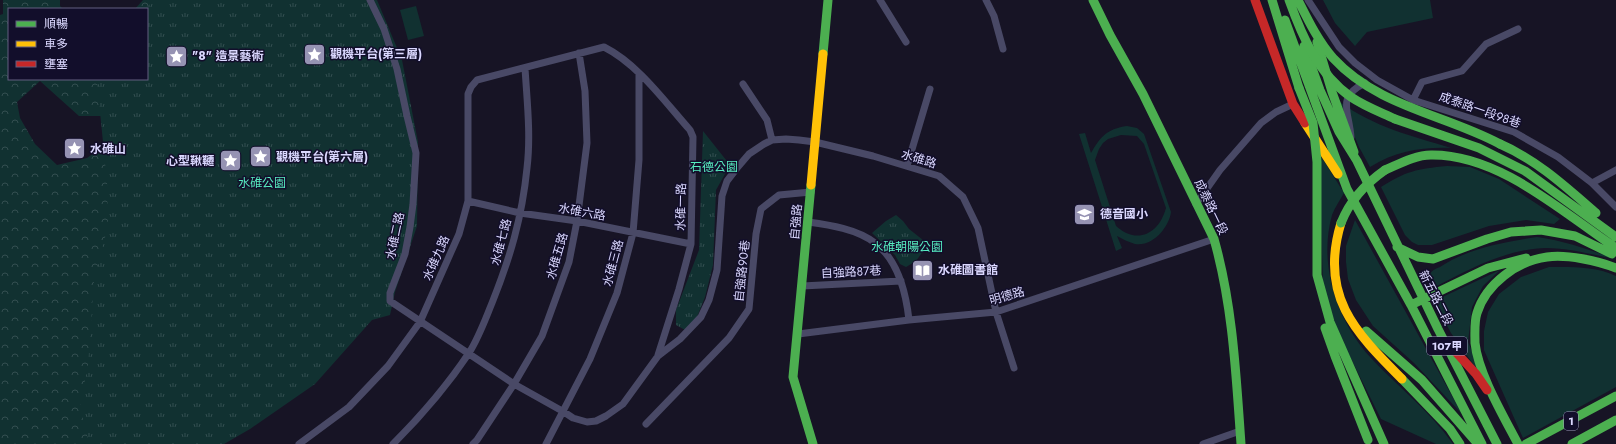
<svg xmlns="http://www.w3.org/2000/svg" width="1616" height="444" viewBox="0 0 1616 444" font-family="Jost,'Noto Sans TC',sans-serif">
	<defs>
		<pattern id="forest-crowns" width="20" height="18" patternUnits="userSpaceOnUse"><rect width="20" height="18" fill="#113131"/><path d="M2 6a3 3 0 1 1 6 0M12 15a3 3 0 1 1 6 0" fill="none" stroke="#334e50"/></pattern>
		<pattern id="park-tufts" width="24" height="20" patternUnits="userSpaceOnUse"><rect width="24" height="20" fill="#113131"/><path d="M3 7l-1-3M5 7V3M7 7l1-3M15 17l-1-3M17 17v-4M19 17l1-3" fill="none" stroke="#334e50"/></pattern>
	</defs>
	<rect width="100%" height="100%" fill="#171425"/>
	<!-- green -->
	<path fill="#113131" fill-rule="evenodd" d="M1323,0H1430L1433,18L1367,32L1355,46L1335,23Z
		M416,6L424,36L408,40L400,10Z
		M1340,102C1374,127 1412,136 1451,148C1421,147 1396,151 1370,167L1359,147Z
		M1127,126L1137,128L1144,134L1171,212C1169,227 1153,247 1135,244C1128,242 1123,239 1117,236L1122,248L1116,251L1079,134L1085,133L1091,153C1101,136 1107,129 1127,126ZM1121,135L1137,136L1144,144L1166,208C1159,234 1137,245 1116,226L1095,160L1099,149L1103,143L1108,139Z
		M1319,153L1344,193C1340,200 1335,207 1332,215C1318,265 1337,321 1371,358C1398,387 1430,411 1453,444H1436L1381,419L1339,335L1323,288Z
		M1447,166L1470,167L1499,179L1560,219L1554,224L1526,220L1489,226L1432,245H1418L1412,242L1405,235L1381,187C1406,171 1417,169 1447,166Z
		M1355,220L1462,414L1414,363L1373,326L1356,300L1348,279L1346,262V246Z
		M1537,237C1565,241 1590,250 1616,259C1593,255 1569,248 1546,248C1505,249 1468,270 1433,288C1431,285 1428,281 1429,277C1430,271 1435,269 1440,267C1469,248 1504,242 1537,237Z
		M1549,267C1572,267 1595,266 1616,276V387L1523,438L1484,350V331L1488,312L1499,294L1521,277Z
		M1500,270L1483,286L1472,307L1468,342L1483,378L1451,333L1434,301Z"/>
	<!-- forest -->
	<path fill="url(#forest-crowns)" fill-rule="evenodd" d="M3,0H60V6L63,9H9V79H147V9H135L143,0H362L197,444H0V15L3,14ZM40,81L79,116H101L107,144L87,158L57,165L35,144L20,118L17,102Z"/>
	<!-- park -->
	<path fill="url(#park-tufts)" d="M155,0H377L402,60L418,142L417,226L395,292L390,315L372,320L315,384L250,429L224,444H89L80,407L88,365L94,280L108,226L107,182L97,82L99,79H147V9H144Z
		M703,131L730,165L716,190L713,265L705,297L697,317L687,331L676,325V310L699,250Z
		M896,215L903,221L909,229L928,244L916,261L906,267L900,264L895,255L872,233L886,221Z"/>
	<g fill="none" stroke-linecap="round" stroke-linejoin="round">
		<!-- street -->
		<path stroke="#494966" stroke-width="7" d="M370,0L384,29L397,69L407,116L416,153L413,204L410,227L405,254L390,293V301L514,384L564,412L573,418L587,422L596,421L606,416L623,404L658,356L680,339L701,317L709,300L717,270L722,196L727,181L737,168L749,154L764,144L772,140L786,139L799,140L815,142L873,156L939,176L963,197L978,228L996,312L1014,368
			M880,0L906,42
			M986,0L994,16L1003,49
			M1308,0L1339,47L1355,63L1377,80L1413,100L1514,132L1558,157L1592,183L1616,207
			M743,84L767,120L772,140
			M1413,100L1422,82L1462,71L1486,44L1518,29
			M1351,137C1349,111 1336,97 1365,83
			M907,166L930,89
			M1592,183L1616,170
			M468,201L520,213L577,221L691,244
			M1196,204L1220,170L1261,123L1276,112L1293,104
			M808,222C830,225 857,229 875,243C898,260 906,293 909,320
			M802,286L901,281
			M798,334L909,320L996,312L1214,239
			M646,424L729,338L749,309L756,234L761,209L779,195L811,192
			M299,444L349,407L388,366L420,322L459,234L468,201V94L471,87L477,80L604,47C638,64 665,102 690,130L693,137L691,244L679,289L658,355
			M393,444C421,416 447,386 469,353C479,337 485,320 492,303C510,258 522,218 527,168C531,135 527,101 525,68
			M473,444L477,440L514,384L542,336L569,262L577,221L587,143L585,91L579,53
			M546,444L590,359L617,293L633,233L639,160V73
			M1203,444L1240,431"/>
		<!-- fast -->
		<path stroke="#4caf50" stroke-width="9" d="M1093,0L1110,35L1143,94L1214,239C1233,306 1236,375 1241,444
			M1272,0L1299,88
			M1285,20L1347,189L1411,305L1482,444
			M1317,42L1332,92L1354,152
			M1304,46L1320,90L1339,132L1357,161L1438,329L1497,444
			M823,54L828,0
			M1395,119L1479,148L1525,171L1616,237
			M1500,144C1537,160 1566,187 1596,213
			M1385,170C1399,164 1415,155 1431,155C1499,154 1562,212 1616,248
			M811,185L793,377L813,444
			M1397,247L1418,257L1433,259L1487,239L1511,232L1541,230L1575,236L1612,254
			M1411,305L1488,268L1526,258
			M1366,331L1422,380L1478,444
			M1402,379L1450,429L1460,444
			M1518,444C1504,417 1478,373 1475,343C1475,334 1474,322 1477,313C1486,284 1517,261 1547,257C1567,254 1598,261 1616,268
			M1526,444L1616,396
			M1572,444L1616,420"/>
		<!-- slow -->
		<path stroke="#ffc107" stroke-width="9" d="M1305,123L1338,174
			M811,185L823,54
			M1341,223C1319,295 1354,331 1402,379"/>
		<!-- jam -->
		<path stroke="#c62828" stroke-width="9" d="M1255,0L1293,104L1305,123
			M1453,349L1476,374L1487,390"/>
		<!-- fast-bridge -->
		<path stroke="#4caf50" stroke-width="9" d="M1289,0C1302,36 1318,74 1351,97C1364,106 1380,112 1395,119
			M1298,0C1308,20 1318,41 1333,58C1378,107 1444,114 1500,144
			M1299,88L1313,123L1317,162V275L1330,322L1384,444
			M1341,223C1350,200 1365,184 1385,170
			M1325,328L1335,356L1368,440"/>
	</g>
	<!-- icons -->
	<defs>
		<symbol id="sight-square" viewBox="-11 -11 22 22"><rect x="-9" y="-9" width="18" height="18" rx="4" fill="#9693b3" stroke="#120e2b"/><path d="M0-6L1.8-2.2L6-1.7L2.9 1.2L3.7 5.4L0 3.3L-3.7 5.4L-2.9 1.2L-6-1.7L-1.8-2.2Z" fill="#fff"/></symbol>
		<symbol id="school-square" viewBox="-11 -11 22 22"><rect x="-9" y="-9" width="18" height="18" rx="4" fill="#9693b3" stroke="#120e2b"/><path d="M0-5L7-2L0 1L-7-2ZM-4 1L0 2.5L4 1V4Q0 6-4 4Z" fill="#fff"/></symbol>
		<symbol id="library-square" viewBox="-11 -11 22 22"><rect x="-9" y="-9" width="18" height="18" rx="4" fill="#9693b3" stroke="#120e2b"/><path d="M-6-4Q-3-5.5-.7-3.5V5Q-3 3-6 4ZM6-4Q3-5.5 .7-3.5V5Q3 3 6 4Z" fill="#fff"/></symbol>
	</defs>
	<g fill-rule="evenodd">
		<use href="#sight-square" x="302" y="42" width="25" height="25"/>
		<use href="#sight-square" x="164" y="44" width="25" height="25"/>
		<use href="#sight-square" x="62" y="136" width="25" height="25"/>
		<use href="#sight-square" x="248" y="144" width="25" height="25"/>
		<use href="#sight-square" x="218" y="148" width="25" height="25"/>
		<use href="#school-square" x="1072" y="202" width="25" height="25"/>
		<use href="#library-square" x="910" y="258" width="25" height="25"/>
	</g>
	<g text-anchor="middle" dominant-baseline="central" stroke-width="3" stroke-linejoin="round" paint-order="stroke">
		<!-- shield labels -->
		<g fill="#120e2b" stroke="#9f9bbf" stroke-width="1">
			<rect x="1427" y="337" width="40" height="18" rx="3"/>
			<rect x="1564" y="412" width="14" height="18" rx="3"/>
		</g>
		<g font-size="11" font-weight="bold" fill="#dbd8ff">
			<text x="1447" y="346">107甲</text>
			<text x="1571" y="421">1</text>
		</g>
		<!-- poi labels -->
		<g font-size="12" font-weight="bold" fill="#dbd8ff" stroke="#120e2b" text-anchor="start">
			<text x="330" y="54">觀機平台(第三層)</text>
			<text x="192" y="56">"8" 造景藝術</text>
			<text x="90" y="149">水碓山</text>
			<text x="276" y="157">觀機平台(第六層)</text>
			<text x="214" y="161" text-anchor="end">心型鞦韆</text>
			<text x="1100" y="214">德音國小</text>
			<text x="938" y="270">水碓圖書館</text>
		</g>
		<!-- street labels -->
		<g font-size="12" fill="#dbd8ff" stroke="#120e2b">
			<text transform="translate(1480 110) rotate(19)">成泰路一段98巷</text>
			<text transform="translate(919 159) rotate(17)">水碓路</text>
			<text transform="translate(681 207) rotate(-89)">水碓一路</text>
			<text transform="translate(1211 207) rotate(64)">成泰路一段</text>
			<text transform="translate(582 212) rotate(10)">水碓六路</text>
			<text transform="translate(796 222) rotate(-85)">自強路</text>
			<text transform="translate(395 236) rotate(-78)">水碓二路</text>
			<text transform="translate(501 242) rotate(-75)">水碓七路</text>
			<text transform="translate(557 256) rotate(-74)">水碓五路</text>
			<text transform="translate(436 258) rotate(-66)">水碓九路</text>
			<text transform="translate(613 263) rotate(-75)">水碓三路</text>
			<text transform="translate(742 271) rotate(-84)">自強路90巷</text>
			<text transform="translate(851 272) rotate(-3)">自強路87巷</text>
			<text transform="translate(1007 296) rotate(-16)">明德路</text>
			<text transform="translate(1436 298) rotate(63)">新五路二段</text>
		</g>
		<!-- park labels -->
		<g font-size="12" fill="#57ecc0" stroke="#120e2b">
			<text x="714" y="167">石德公園</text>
			<text x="262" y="183">水碓公園</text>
			<text x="907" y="247">水碓朝陽公園</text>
		</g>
	</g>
	<!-- legend -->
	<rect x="8" y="8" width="140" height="72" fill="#120e2b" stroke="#625f80"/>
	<rect x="16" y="21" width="20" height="6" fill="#4caf50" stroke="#625f80"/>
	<text x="44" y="28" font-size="12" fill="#dbd8ff">順暢</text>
	<rect x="16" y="41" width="20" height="6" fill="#ffc107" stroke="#625f80"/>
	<text x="44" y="48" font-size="12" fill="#dbd8ff">車多</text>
	<rect x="16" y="61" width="20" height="6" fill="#c62828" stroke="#625f80"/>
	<text x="44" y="68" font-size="12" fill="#dbd8ff">壅塞</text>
</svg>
